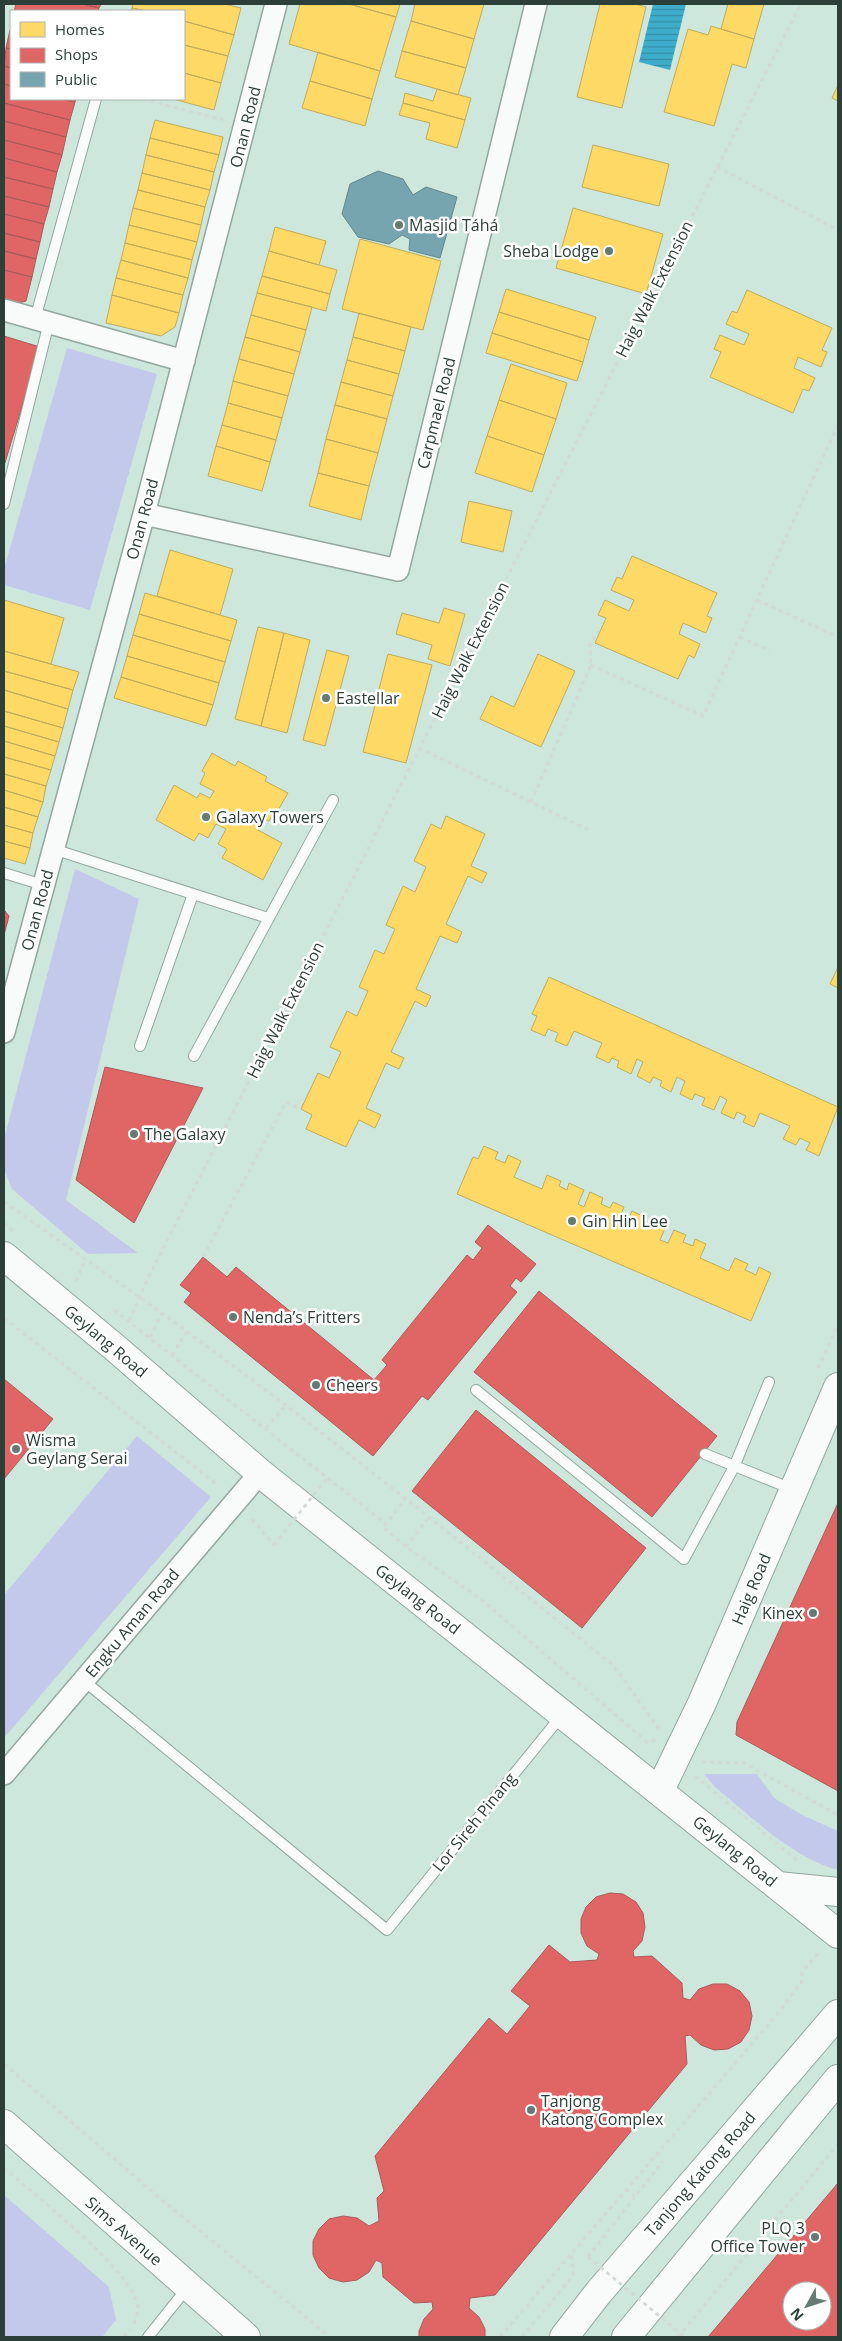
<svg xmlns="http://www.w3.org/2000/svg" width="842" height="2341" viewBox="0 0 842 2341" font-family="'Open Sans',sans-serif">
	<defs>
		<pattern id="water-rules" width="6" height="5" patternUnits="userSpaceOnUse" patternTransform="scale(1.25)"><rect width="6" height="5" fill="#3eadcc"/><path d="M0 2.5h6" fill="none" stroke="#348ea7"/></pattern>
	</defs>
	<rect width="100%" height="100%" fill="#cde7dd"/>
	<!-- green -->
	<path fill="#c3c9ea" d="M67,348L157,374L90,610L4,585V569Z
		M75,869L139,899L66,1200L138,1253L88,1254L12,1189L4,1169V1139Z
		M137,1436L211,1497L4,1738V1595Z
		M704,1774H757L774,1798L802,1815L838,1831V1870C791,1857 752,1817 715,1787Z
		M4,2195L109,2287L116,2320L102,2337H4Z"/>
	<!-- water -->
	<path fill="url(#water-rules)" d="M653,4H686L670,70L639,62Z"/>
	<!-- homes -->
	<path fill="#ffd966" stroke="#c0ab58" d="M133,4H224L241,8L234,35L184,21V11H146L132,8Z
		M300,4H349L396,17L380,71L289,44Z
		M349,4H400L396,17Z
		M415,4H484L474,39L411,21Z
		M600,4H635L646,7L622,108L577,97Z
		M728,4H764L754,39L721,29Z
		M132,8L146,11H131Z
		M184,21L234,35L228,56L184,45Z
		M411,21L474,39L466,68L402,51Z
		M711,26L754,39L746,68L732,64L714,126L664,112L688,29L708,35Z
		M184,45L228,56L221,83L184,73Z
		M402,51L466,68L458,95L395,77Z
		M318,52L380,71L372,99L310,81Z
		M184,73L221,83L214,110L173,99H184Z
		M310,81L372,99L365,126L302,108Z
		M838,85V101L832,98Z
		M437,89L471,98L465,120L403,103L405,93L433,101Z
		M403,103L465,120L457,148L426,139L430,123L399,115Z
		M155,120L223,137L219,155L150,138Z
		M150,138L219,155L214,172L146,155Z
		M593,145L669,164L659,206L582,187Z
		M146,155L214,172L210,190L142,173Z
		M142,173L210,190L205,207L138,190Z
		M138,190L205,207L201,225L133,208Z
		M133,208L201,225L197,242L129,225Z
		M573,208L663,234L646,294L556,268Z
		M129,225L197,242L192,260L125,243Z
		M275,227L326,241L319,265L269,251Z
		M360,239L441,261L423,330L342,309Z
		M125,243L192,260L188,278L121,260Z
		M269,251L337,270L330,294L262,276Z
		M121,260L188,278L183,295L116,278Z
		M262,276L330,294L326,311L257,293Z
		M116,278L183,295L179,313L112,295Z
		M506,289L596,317L589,340L499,312Z
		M747,290L832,328L822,350L827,352L821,367L798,357L794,368L815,378L809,391L803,389L793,413L710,377L721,352L714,349L720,335L744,345L749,334L726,324L732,311L737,313Z
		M257,293L312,307L306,330L251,315Z
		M112,295L179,313L175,327L161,336L106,323Z
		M499,312L589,340L583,362L492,333Z
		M359,313L411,327L405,351L353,337Z
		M251,315L306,330L300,352L245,337Z
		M492,333L583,362L577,381L486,353Z
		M245,337L300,352L294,374L239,359Z
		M353,337L405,351L399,374L347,360Z
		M239,359L294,374L288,396L233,381Z
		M347,360L399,374L393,396L341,382Z
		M511,364L567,383L556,419L499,400Z
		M233,381L288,396L282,418L228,403Z
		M341,382L393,396L387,419L335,405Z
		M499,400L556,419L544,455L487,436Z
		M228,403L282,418L276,440L222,425Z
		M335,405L387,419L378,453L326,439Z
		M222,425L276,440L270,462L216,446Z
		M487,436L544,455L532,492L475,473Z
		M326,439L378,453L369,486L318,473Z
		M216,446L270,462L262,491L208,476Z
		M318,473L369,486L361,520L309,506Z
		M469,501L512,511L503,552L461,542Z
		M170,550L233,569L220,615L157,596Z
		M632,556L717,593L707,616L712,618L706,633L683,623L679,634L700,644L694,658L689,655L678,679L595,643L606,618L598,615L605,600L629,611L634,600L611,590L617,577L622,579Z
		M145,593L237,620L231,641L139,614Z
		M4,600L64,618L51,664L4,651Z
		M444,608L465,614L450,666L428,659L432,645L396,634L402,613L439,623Z
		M139,614L231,641L225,662L133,635Z
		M258,627L284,633L261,726L235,719Z
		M284,633L310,640L287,733L261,726Z
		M133,635L225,662L219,683L127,656Z
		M327,650L349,656L325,746L303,740Z
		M4,651L79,672L73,690L4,671Z
		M388,654L432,665L406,763L363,752Z
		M538,654L575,671L541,747L480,719L491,696L514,707Z
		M127,656L219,683L213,705L121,677Z
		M4,671L73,690L68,709L4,690Z
		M121,677L213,705L206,726L114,698Z
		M4,690L68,709L63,728L4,711Z
		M4,711L63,728L59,742L4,726Z
		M4,726L59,742L55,756L4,741Z
		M4,741L55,756L51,770L4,757Z
		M212,753L235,766L238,761L267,777L265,781L288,793L277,812L275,810L269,821L255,814L253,819L261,824L258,830L282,843L263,880L222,858L227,849L218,844L226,829L216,824L208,838L199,833L194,841L156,820L174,785L197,798L200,793L210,798L214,791L200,784L205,773L202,771Z
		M4,757L51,770L46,786L4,774Z
		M4,774L46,786L43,802L4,790Z
		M4,790L43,802L38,817L4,807Z
		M4,807L38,817L33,833L4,825Z
		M446,816L485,834L471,866L487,873L482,883L468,876L446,924L462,932L457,943L440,936L416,989L431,996L426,1007L415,1001L391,1052L404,1058L399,1069L386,1063L366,1108L381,1115L375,1128L359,1120L346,1147L306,1129L312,1115L301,1109L318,1073L329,1078L341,1052L330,1047L347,1011L357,1016L368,991L359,987L375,950L384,954L395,929L386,925L403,886L415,892L426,867L414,861L431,824L441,829Z
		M4,825L33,833L30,848L4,841Z
		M4,841L30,848L25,864L4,858Z
		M838,967V988L830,984Z
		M549,977L838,1107L819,1156L806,1150L810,1143L800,1138L796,1145L783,1139L790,1126L760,1113L754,1127L743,1122L746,1116L737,1112L734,1119L721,1113L727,1100L720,1096L714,1110L702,1105L705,1098L695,1094L692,1100L680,1094L685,1081L677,1077L671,1092L660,1086L662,1081L653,1077L650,1083L637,1076L643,1062L637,1059L631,1074L617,1067L619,1061L612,1058L609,1063L596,1057L602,1043L574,1031L567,1046L555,1041L558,1033L548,1029L545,1036L531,1030L537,1016L532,1014Z
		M484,1146L498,1152L495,1159L505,1163L508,1155L521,1161L514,1177L542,1189L547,1175L561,1181L559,1186L567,1190L569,1183L584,1190L578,1204L584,1207L590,1192L603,1198L601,1204L610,1208L613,1202L624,1207L618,1221L626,1225L632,1211L645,1217L642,1223L652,1227L654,1221L666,1226L660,1240L668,1243L674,1230L686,1235L683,1242L693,1246L695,1239L706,1244L700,1258L729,1271L735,1258L748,1264L745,1270L756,1275L759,1267L771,1273L751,1321L457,1194L473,1157L478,1159Z
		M825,1553L838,1559V1696L794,1675L797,1670L774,1660L786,1635L801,1642L826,1589L811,1582Z"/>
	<!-- shops -->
	<path fill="#e06666" stroke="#aa5a58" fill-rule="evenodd" d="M16,4H83L99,8L98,11H14Z
		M83,4H101L99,8Z
		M10,30L11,31V49L6,48Z
		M6,48L11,49V68L4,66Z
		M4,66L11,68V86L4,84Z
		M4,84L11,86V99H60L75,102L70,120L4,103Z
		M60,99H76L75,102Z
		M4,103L70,120L66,137L4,121Z
		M4,121L66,137L62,155L4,140Z
		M4,140L62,155L57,172L4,158Z
		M4,158L57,172L53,189L4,177Z
		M4,177L53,189L49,207L4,196Z
		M4,196L49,207L44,224L4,214Z
		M4,214L44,224L40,242L4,233Z
		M4,233L40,242L36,259L4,251Z
		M4,251L36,259L32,277L4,270Z
		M4,270L32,277L26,301L11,305L4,304Z
		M4,336L40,347L4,466Z
		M4,910L9,916L4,935Z
		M105,1067L203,1088L134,1223L76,1180Z
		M488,1225L536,1264L521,1282L516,1278L510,1286L517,1292L428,1400L422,1396L373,1456L184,1302L191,1293L180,1285L203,1257L227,1277L236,1267L374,1380L387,1365L382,1360L467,1255L473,1260L482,1248L475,1242Z
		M539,1291L717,1436L652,1517L474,1372Z
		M4,1379L53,1419L4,1479Z
		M476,1410L646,1548L582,1628L412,1491Z
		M838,1503V1791L736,1735L737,1722Z
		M610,1893L623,1894L636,1902L643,1913L645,1927L642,1941L633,1951L634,1957L652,1956L682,1983L683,1998L690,2000L699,1989L713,1984H727L740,1991L749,2002L752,2016L749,2030L741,2042L728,2049L714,2050L701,2045L690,2035L685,2036L687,2064L495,2295L470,2298L469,2308L479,2317L485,2329V2337H419V2331L424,2319L433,2309L432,2302L414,2303L383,2277L382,2263L376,2260L369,2272L357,2280L343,2282L329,2278L319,2268L313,2255V2241L319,2229L329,2219L343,2216L357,2218L369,2226L379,2221L377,2198L384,2191L375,2156L489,2018L507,2034L530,2006L511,1991L549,1945L570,1962L597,1960L599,1954L587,1946L581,1933V1919L586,1907L596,1897Z
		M838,2183V2337H708ZM792,2291H822V2321H792Z"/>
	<!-- public -->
	<path fill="#76a5af" stroke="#60868c" d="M378,171L403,179L413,195L426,187L457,197L440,258L409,250L410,239L402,235L389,244L358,237L342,214L350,184Z"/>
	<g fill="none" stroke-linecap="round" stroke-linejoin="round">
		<defs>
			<path id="lane" d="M35,319L96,99
				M4,504L49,322
				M53,849L268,918
				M4,873L43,885
				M140,1046L193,894
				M194,1056L333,800
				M476,1390L684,1559L734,1467L769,1382
				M705,1454L792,1489
				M83,1680L387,1930L562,1715
				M148,2337L188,2287"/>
			<path id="street" d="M4,310L184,361
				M144,514L398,570L536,4
				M4,1032L144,514L276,4
				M4,1774L260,1473"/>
			<path id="secondary" d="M660,1790L702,1703L838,1387
				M564,2337L599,2292L838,2014
				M626,2337L838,2079"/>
			<path id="primary" d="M4,1256L113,1346L260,1473L838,1934
				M778,1886L838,1892
				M4,2124L246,2337"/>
		</defs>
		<!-- lane casing -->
		<use href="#lane" stroke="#93a79f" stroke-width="12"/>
		<!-- street casing -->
		<use href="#street" stroke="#93a79f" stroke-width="24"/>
		<!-- secondary casing -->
		<use href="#secondary" stroke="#93a79f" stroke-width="30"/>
		<!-- primary casing -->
		<use href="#primary" stroke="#93a79f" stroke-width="30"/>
		<!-- path -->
		<path stroke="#d3dbd8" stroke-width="3" stroke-dasharray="4 4" stroke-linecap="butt" d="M143,99L223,120
			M717,167L838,230
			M757,600L838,637
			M740,637L770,651
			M591,665L703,716L838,425
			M419,748L589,830
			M531,802L591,665L590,645L598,631
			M4,1202L162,1313L286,1405L429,1517L613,1665L659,1729
			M4,1223L13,1231
			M203,1257L286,1102L301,1109
			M76,1281L86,1258
			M114,1310L386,1524L383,1527L406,1547L482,1600L647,1742L656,1740
			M4,1318L219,1486
			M129,1321L149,1276L801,4
			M150,1337L162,1313
			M172,1355L187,1331
			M818,1368L838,1325
			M266,1428L286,1405
			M252,1519L274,1545
			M384,1523L386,1524L405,1499
			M406,1547L429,1517
			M702,1762L744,1763L838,1815
			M695,1776L798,1861
			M4,2064L162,2200L330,2337
			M4,2168C32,2193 134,2272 138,2307C138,2312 135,2320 134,2325
			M626,2189L636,2197
			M588,2257L663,2161
			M124,2337L130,2330
			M500,2337L780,2011L802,1981V1972L819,1952
			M522,2337L573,2276L572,2254
			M678,2337L838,2144"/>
		<!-- lane -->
		<use href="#lane" stroke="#f8fbfa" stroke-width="10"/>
		<!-- street -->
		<use href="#street" stroke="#f8fbfa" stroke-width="21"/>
		<!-- secondary -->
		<use href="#secondary" stroke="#f8fbfa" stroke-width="28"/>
		<!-- primary -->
		<use href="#primary" stroke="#f8fbfa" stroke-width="28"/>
		<!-- path-bridge -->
		<path stroke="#d3dbd8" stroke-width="3" stroke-dasharray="4 4" stroke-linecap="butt" d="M274,1545L327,1478
			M588,2257L685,2337"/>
	</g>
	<!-- markers -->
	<g fill="#647a72" stroke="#fff" stroke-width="2">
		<circle cx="399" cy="225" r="5"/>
		<circle cx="609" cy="251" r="5"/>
		<circle cx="326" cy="698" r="5"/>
		<circle cx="206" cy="817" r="5"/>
		<circle cx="134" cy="1134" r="5"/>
		<circle cx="572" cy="1221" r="5"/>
		<circle cx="233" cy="1317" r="5"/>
		<circle cx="316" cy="1385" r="5"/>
		<circle cx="16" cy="1449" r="5"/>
		<circle cx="813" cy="1613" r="5"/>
		<circle cx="531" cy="2110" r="5"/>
		<circle cx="815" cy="2237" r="5"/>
	</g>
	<g text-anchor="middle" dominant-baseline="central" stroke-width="5" stroke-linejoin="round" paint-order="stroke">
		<!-- street labels -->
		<g font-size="16" fill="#2c3f39" stroke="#fff">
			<text transform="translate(245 127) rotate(-76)">Onan Road</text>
			<text transform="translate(654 289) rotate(-63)">Haig Walk Extension</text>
			<text transform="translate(436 413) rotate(-76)">Carpmael Road</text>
			<text transform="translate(142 519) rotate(-75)">Onan Road</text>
			<text transform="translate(470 650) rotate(-63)">Haig Walk Extension</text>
			<text transform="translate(37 910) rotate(-75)">Onan Road</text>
			<text transform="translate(285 1010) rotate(-63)">Haig Walk Extension</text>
			<text transform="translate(106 1341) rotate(40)">Geylang Road</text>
			<text transform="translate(751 1589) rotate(-67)">Haig Road</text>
			<text transform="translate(418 1599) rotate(38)">Geylang Road</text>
			<text transform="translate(132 1623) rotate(-50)">Engku Aman Road</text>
			<text transform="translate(474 1822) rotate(-51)">Lor Sireh Pinang</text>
			<text transform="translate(735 1851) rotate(39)">Geylang Road</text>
			<text transform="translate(700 2174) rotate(-49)">Tanjong Katong Road</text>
			<text transform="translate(124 2231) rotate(41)">Sims Avenue</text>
		</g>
		<!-- poi labels -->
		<g font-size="16" fill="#2c3f39" stroke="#fff" text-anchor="start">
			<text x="409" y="225">Masjid Táhá</text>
			<text x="599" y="251" text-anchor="end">Sheba Lodge</text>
			<text x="336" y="698">Eastellar</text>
			<text x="216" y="817">Galaxy Towers</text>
			<text x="144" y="1134">The Galaxy</text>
			<text x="582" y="1221">Gin Hin Lee</text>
			<text x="243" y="1317">Nenda’s Fritters</text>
			<text x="326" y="1385">Cheers</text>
			<text x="26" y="1440">Wisma<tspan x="26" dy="18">Geylang Serai</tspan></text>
			<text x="803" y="1613" text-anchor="end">Kinex</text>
			<text x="541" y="2101">Tanjong<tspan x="541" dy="18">Katong Complex</tspan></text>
			<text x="805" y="2228" text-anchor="end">PLQ 3<tspan x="805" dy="18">Office Tower</tspan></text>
		</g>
	</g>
	<!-- border -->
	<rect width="842" height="2341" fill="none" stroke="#2c3f39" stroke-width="10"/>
	<!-- legend -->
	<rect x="10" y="10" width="175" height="90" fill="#ffffff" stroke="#abb2b0"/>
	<rect x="20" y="22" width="25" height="15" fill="#ffd966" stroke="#abb2b0"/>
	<text x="55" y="35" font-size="15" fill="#2c3f39">Homes</text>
	<rect x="20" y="48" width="25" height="15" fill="#e06666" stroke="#abb2b0"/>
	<text x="55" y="60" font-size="15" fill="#2c3f39">Shops</text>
	<rect x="20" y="72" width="25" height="15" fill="#76a5af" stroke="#abb2b0"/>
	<text x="55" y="85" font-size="15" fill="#2c3f39">Public</text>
	<!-- north arrow -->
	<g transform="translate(807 2306) rotate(230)"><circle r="24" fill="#ffffff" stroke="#abb2b0"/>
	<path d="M0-4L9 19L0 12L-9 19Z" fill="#647a72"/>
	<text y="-8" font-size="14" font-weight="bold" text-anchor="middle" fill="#2c3f39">N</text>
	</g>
</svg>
